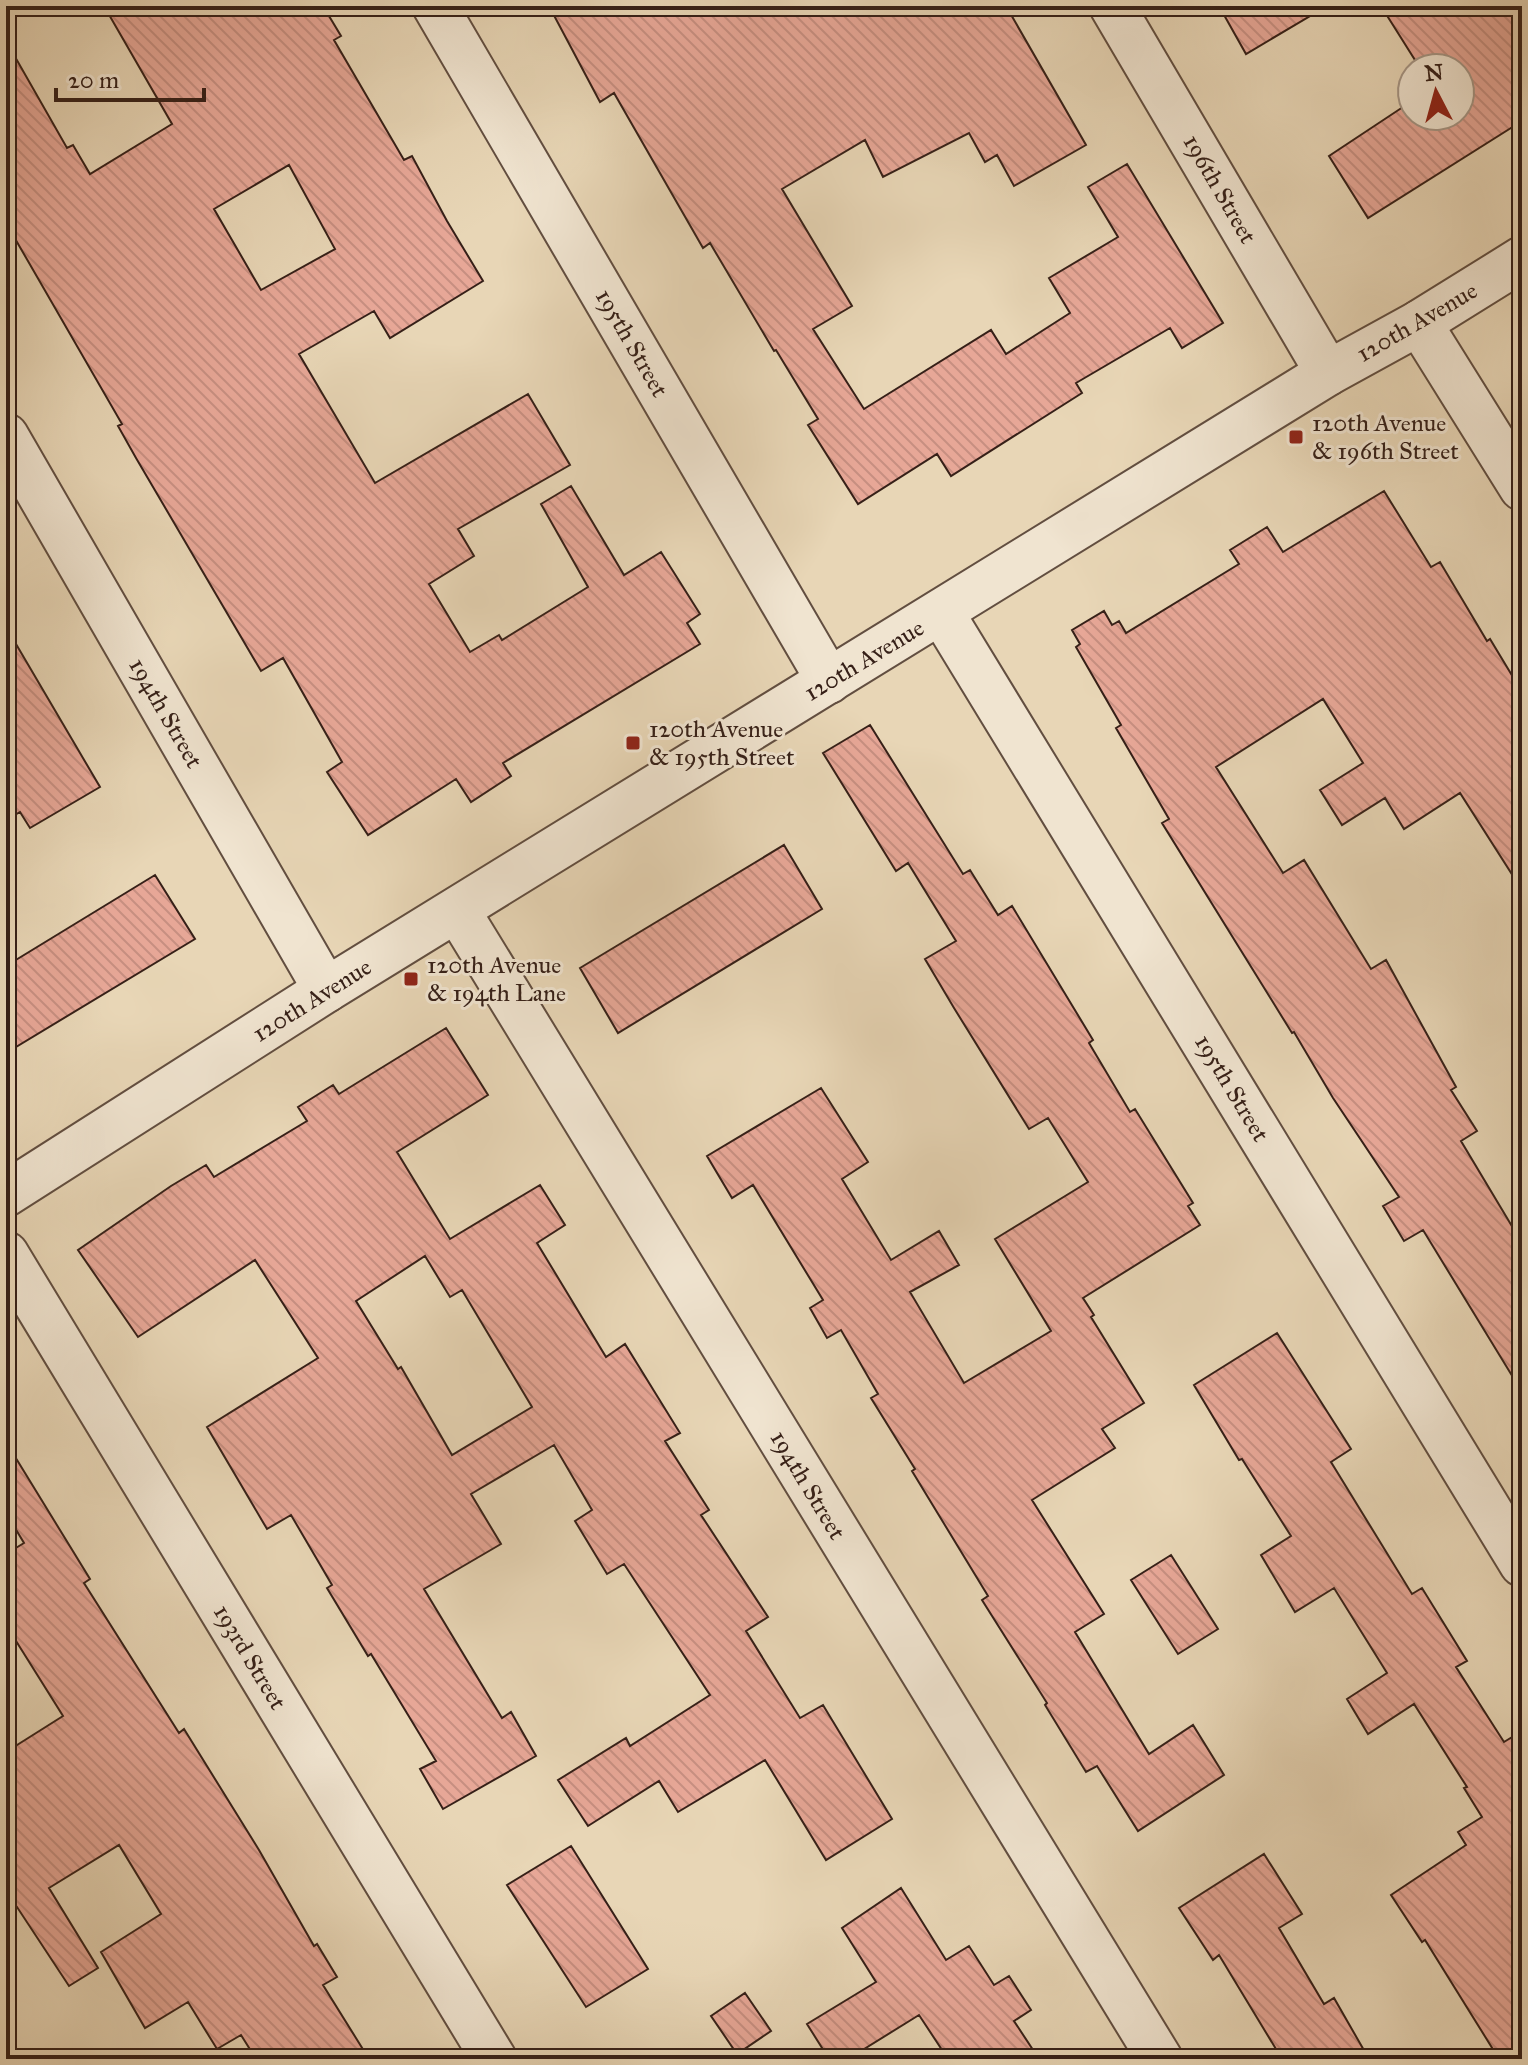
<svg xmlns="http://www.w3.org/2000/svg" width="1528" height="2065" viewBox="0 0 1528 2065" font-family="'IM FELL Great Primer',serif">
	<defs>
		<pattern id="building-back-hatch" width="6" height="6" patternUnits="userSpaceOnUse" patternTransform="scale(2)"><rect width="6" height="6" fill="#e7a797"/><path d="M-1 5l2 2M0 0l6 6M5-1l2 2" fill="none" stroke="#c78f81"/></pattern>
	</defs>
	<rect width="100%" height="100%" fill="#e8d6b6"/>
	<filter id="stains"><feTurbulence type="fractalNoise" baseFrequency=".0025" numOctaves="4"/><feColorMatrix values="0 0 0 0 .2 0 0 0 0 .09 0 0 0 0 .02 0 0 0 .5 -.17"/></filter>
	<radialGradient id="worn" r=".72"><stop offset=".6" stop-color="#630" stop-opacity="0"/><stop offset="1" stop-color="#630" stop-opacity=".3"/></radialGradient>
	<!-- building -->
	<path fill="url(#building-back-hatch)" stroke="#362018" stroke-width="2" fill-rule="evenodd" d="M104,6H323L341,36L334,40L404,160L412,156L447,221L483,281L390,338L374,311L299,354L375,483L528,394L570,465L458,529L474,556L429,584L470,652L499,635L502,640L588,587L541,504L571,486L624,575L661,552L700,614L687,623L700,644L503,763L511,776L471,802L456,779L368,835L327,772L342,762L283,658L261,671L136,458L118,426L122,424L6,223V41L67,148L73,145L90,174L172,124ZM289,165L335,249L261,290L214,209Z
		M549,6H1006L1086,145L1014,186L997,155L985,162L969,133L883,177L865,140L782,189L852,306L813,329L864,409L991,330L1006,354L1070,313L1049,278L1118,237L1088,187L1127,164L1223,323L1182,348L1170,328L1076,383L1082,393L951,476L937,454L858,504L808,425L818,419L776,350L774,351L710,243L703,248L614,93L600,102Z
		M1219,6H1327L1246,54Z
		M1381,6H1522V121L1368,218L1329,156L1412,101V116H1460V68H1420Z
		M1384,491L1431,567L1440,562L1487,641L1490,639L1522,692V890L1460,793L1404,829L1385,798L1342,825L1320,790L1363,763L1323,699L1216,767L1283,873L1304,860L1371,969L1386,960L1456,1087L1451,1090L1477,1131L1461,1141L1522,1243V1392L1423,1230L1404,1241L1383,1206L1399,1197L1333,1098L1294,1032L1292,1033L1162,823L1169,819L1116,728L1121,725L1076,647L1080,644L1072,630L1104,611L1112,625L1119,621L1126,633L1239,564L1230,550L1267,527L1283,552Z
		M6,627L100,787L30,828L20,812L6,820Z
		M870,725L963,874L970,870L998,915L1012,906L1093,1040L1089,1043L1130,1112L1135,1109L1193,1203L1188,1206L1200,1225L1083,1298L1094,1315L1091,1317L1144,1403L1102,1429L1115,1448L1032,1500L1104,1614L1075,1632L1149,1754L1193,1725L1224,1775L1138,1831L1097,1766L1086,1772L1045,1705L1047,1703L982,1600L988,1596L912,1471L915,1469L871,1398L878,1394L841,1330L827,1338L810,1308L823,1300L753,1185L732,1198L707,1156L821,1088L868,1162L842,1179L891,1260L939,1231L959,1265L910,1292L964,1383L1051,1331L995,1239L1088,1182L1048,1118L1029,1129L954,1008L925,959L956,941L908,863L896,871L823,753Z
		M784,845L822,909L618,1033L580,968Z
		M155,875L195,939L6,1053V966Z
		M446,1028L488,1095L397,1152L450,1239L540,1185L565,1225L537,1243L606,1357L625,1344L680,1433L665,1441L709,1510L701,1515L768,1617L746,1631L800,1718L823,1705L892,1819L826,1860L765,1760L678,1812L659,1781L588,1826L558,1780L626,1738L630,1746L710,1695L624,1564L607,1574L575,1521L592,1510L554,1445L471,1494L501,1544L424,1589L502,1718L511,1712L536,1756L443,1809L420,1769L436,1761L371,1654L368,1656L327,1588L332,1585L291,1515L267,1529L207,1427L318,1358L255,1260L138,1337L78,1250L171,1186L206,1165L214,1177L307,1121L298,1107L333,1085L339,1094ZM425,1256L450,1297L462,1290L532,1407L452,1455L401,1367L398,1369L356,1301Z
		M1277,1333L1351,1449L1331,1462L1412,1594L1422,1588L1467,1661L1456,1667L1504,1742L1522,1731V2059H1499L1425,1940L1422,1942L1391,1895L1466,1845L1458,1832L1482,1817L1464,1788L1467,1787L1414,1704L1368,1734L1347,1699L1387,1673L1334,1588L1295,1612L1261,1555L1291,1536L1242,1459L1239,1460L1194,1385Z
		M6,1442L90,1579L84,1583L179,1733L184,1729L259,1850L314,1946L317,1944L337,1977L323,1985L369,2059H256L241,2035L217,2049L188,2002L145,2028L101,1952L161,1914L119,1845L49,1888L98,1968L69,1986L17,1907L6,1914V1752L63,1716L6,1625V1554L24,1543L6,1513Z
		M1171,1555L1218,1629L1178,1654L1131,1580Z
		M571,1846L648,1969L586,2007L507,1885Z
		M1264,1854L1302,1914L1279,1928L1324,2004L1334,1998L1369,2059H1282L1219,1955L1213,1960L1179,1908Z
		M901,1888L946,1960L969,1946L994,1985L1009,1976L1031,2010L1014,2021L1039,2059H948L919,2015L848,2059H829L807,2024L876,1982L842,1928Z
		M745,1993L771,2031L737,2054L711,2016Z"/>
	<g fill="none" stroke-linecap="round" stroke-linejoin="round">
		<defs>
			<path id="minor" d="M435,6L829,681
				M1112,6L1328,373
				M1419,323L1522,488
				M6,436L326,990
				M941,612L1522,1564
				M457,910L1160,2059
				M6,1254L494,2059"/>
			<path id="tertiary" d="M6,1194L326,990L1328,373L1419,323L1522,259"/>
		</defs>
		<!-- minor casing -->
		<use href="#minor" stroke="#624e40" stroke-width="48"/>
		<!-- tertiary casing -->
		<use href="#tertiary" stroke="#624e40" stroke-width="48"/>
		<!-- minor -->
		<use href="#minor" stroke="#f0e4d0" stroke-width="44"/>
		<!-- tertiary -->
		<use href="#tertiary" stroke="#f0e4d0" stroke-width="44"/>
	</g>
	<!-- markers -->
	<g fill="#8f2418" stroke="#f0e4d0" stroke-width="3">
		<rect x="1288" y="429" width="16" height="16" rx="4"/>
		<rect x="625" y="735" width="16" height="16" rx="4"/>
		<rect x="403" y="971" width="16" height="16" rx="4"/>
	</g>
	<g text-anchor="middle" dominant-baseline="central" stroke-width="6" stroke-linejoin="round" paint-order="stroke">
		<!-- street labels -->
		<g font-size="24" fill="#362018" stroke="#f0e4d0">
			<text transform="translate(1220 189) rotate(60)">196th Street</text>
			<text transform="translate(1417 322) rotate(-30)">120th Avenue</text>
			<text transform="translate(632 343) rotate(60)">195th Street</text>
			<text transform="translate(864 660) rotate(-31)">120th Avenue</text>
			<text transform="translate(166 713) rotate(60)">194th Street</text>
			<text transform="translate(312 1000) rotate(-32)">120th Avenue</text>
			<text transform="translate(1232 1088) rotate(59)">195th Street</text>
			<text transform="translate(808 1485) rotate(59)">194th Street</text>
			<text transform="translate(250 1657) rotate(59)">193rd Street</text>
		</g>
		<!-- poi labels -->
		<g font-size="24" fill="#362018" stroke="#f0e4d0" text-anchor="start">
			<text x="1312" y="423">120th Avenue<tspan x="1312" dy="28">&amp; 196th Street</tspan></text>
			<text x="649" y="729">120th Avenue<tspan x="649" dy="28">&amp; 195th Street</tspan></text>
			<text x="427" y="965">120th Avenue<tspan x="427" dy="28">&amp; 194th Lane</tspan></text>
		</g>
	</g>
	<!-- margin -->
	<rect width="1528" height="2065" fill="none" stroke="#e8d6b6" stroke-width="32"/>
	<rect x="8" y="8" width="1512" height="2049" fill="none" stroke="#362018" stroke-width="4"/>
	<rect x="16" y="16" width="1496" height="2033" fill="none" stroke="#362018" stroke-width="2"/>
	<!-- north arrow -->
	<g transform="translate(1436 92) rotate(354)"><circle r="38" fill="#f0e4d0" stroke="#a69686" stroke-width="2"/>
	<path d="M0-6L14 30L0 20L-14 30Z" fill="#8f2418"/>
	<text y="-12" font-size="22" font-weight="bold" text-anchor="middle" fill="#362018">N</text>
	</g>
	<!-- scale -->
	<path d="M56 88v12h148v-12" fill="none" stroke="#362018" stroke-width="4"/>
	<text x="68" y="88" font-size="24" fill="#362018" stroke="#f0e4d0" stroke-width="6" paint-order="stroke">20 m</text>
	<rect width="100%" height="100%" filter="url(#stains)"/>
	<rect width="100%" height="100%" fill="url(#worn)"/>
</svg>
